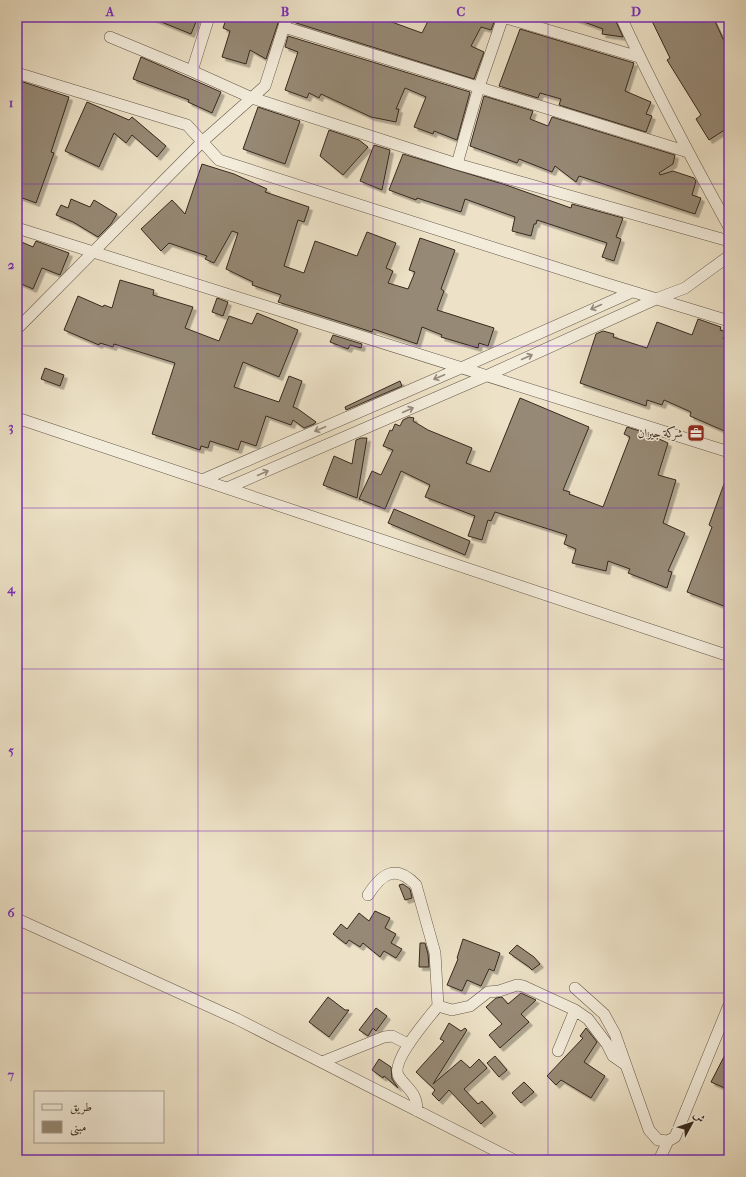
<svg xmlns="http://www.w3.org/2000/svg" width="746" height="1177" viewBox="0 0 746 1177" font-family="'IM FELL French Canon',Amiri,serif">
	<defs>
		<filter id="shadow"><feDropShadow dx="3.5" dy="3.5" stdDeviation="0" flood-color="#0004"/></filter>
	</defs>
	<rect width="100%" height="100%" fill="#ede2c7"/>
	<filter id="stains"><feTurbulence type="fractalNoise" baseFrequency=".005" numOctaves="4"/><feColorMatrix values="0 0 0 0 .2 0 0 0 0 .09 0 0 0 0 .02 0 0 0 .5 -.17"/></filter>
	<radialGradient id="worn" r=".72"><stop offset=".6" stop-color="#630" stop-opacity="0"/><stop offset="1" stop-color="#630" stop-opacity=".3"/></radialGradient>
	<!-- building -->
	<path fill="#968975" stroke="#37291d" filter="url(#shadow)" d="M149,17H198L191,34Z
		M227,17H280L266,59L250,50L246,64L222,57L230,31L223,28Z
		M294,17H378L422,33L430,17H496L491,30L481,27L471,46L484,52L474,79L293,22Z
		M573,17H614L623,37L602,34L603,29L573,18Z
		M650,17H713L723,39L725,42L729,43V127L709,140L696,119L701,115L667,60L670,58Z
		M520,29L634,63L625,91L651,102L646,114L652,116L646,132L559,105L561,99L540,93L538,98L499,86Z
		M288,36L470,92L457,140L434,131L433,134L414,127L426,97L405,88L396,109H399L396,122L371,117L321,94L319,98L309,93L307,98L285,90L298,52L285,47Z
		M141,57L221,92L212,113L188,102L189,100L133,79Z
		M17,80L69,97L51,152L54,153L36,203L17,196Z
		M484,96L533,111L530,119L548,126L552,117L675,155L673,164L659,173L660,175L673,171L694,178L696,181L692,195L701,198L695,214L579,176L576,182L555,166L552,172L519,159L517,163L470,146Z
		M87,102L129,120L132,117L166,146L157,157L132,135L126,143L114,133L99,167L65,151Z
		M258,107L300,121L285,164L243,149Z
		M329,130L359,140L368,147L343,175L320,156Z
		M374,145L390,150L382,190L360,181Z
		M403,154L506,185L571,208L572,204L623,218L616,237L621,239L614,261L602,257L607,243L537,220L536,224H534L531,236L512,231L515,217L465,199L461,212L417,198L416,200L389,190Z
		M202,164L234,174L267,189L265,192L309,207L304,222L298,220L284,266L304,273L315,241L357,256L367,232L396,243L386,268L393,271L388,283L408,289L415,272L409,270L420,238L455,250L441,289L444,291L437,310L494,328L488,346L479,343L478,348L441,337L442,335L422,327L417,344L373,329L372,332L278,302L281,295L252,285L253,282L226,269L238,233L232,231L214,263L205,259L207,256L169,243L161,251L141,229L172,200L185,214Z
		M71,199L90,207L94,200L117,214L111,224L98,237L73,222L56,215L61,205L68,208Z
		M17,240L33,247L36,241L69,253L60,275L42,268L33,289L17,282Z
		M120,280L154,290L153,295L193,307L185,328L219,341L229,316L252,324L257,313L298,330L279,377L243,362L234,387L279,402L289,376L302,381L293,407L298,409L316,422L314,424L304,428L293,420L291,425L266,416L256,446L241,441L238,450L210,441L208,448L201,446L200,450L152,434L175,363L114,344L113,347L100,343L99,345L64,330L78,296L103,307L104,305L112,308Z
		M217,298L228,302L223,316L212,312Z
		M698,319L721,327L720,330L726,332L723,339L729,342V433L690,416L691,412L664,400L662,405L647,400L646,406L580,383L596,334L603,331L614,334L613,337L647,348L657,322L692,335Z
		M333,335L362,344L361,348L350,345L348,349L330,342Z
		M45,368L64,375L60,386L41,379Z
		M400,381L402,386L346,410L345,407Z
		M520,398L589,427L563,490L570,492L569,494L603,507L630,437L624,434L627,427L646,433L668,443L658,475L676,480L663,523L685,533L668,571L672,572L667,588L628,573L630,569L608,561L606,571L572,563L576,549L564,544L567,535L495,512L491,521L488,520L482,540L468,536L475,516L425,497L430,485L401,471L385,509L359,499L372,471L381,475L393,450L383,446L390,430L392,431L395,424L400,426L403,420L409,417L414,418L413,421L428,430L472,448L466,463L490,472Z
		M361,438H367L357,498L323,485L334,456L352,464L356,440Z
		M728,473H729V608L687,592L712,527L709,525Z
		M394,509L470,541L465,555L388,523Z
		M403,884L410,889L412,898L405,900L399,885Z
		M375,911L390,918L385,928L396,934L391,943L402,949L396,958L384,951L380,957L363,943L360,947L349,940L346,944L333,934L341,924L347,929L359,913L369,921Z
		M463,939L500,953L494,971L489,969L481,986L467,980L462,991L447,985L458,959L457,958Z
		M420,943H425L428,954L429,967H419Z
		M517,945L534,957L540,964L532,970L529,967L509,953Z
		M521,993L536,1000L521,1014L529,1022L500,1048L489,1035L502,1024L486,1007L496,998L502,997L508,1004Z
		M328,997L345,1010H349L329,1037L309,1022Z
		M376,1008L387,1016L376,1031L373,1028L368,1036L359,1030Z
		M449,1023L461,1031L465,1028L467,1030L433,1084L461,1060L470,1068L479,1059L487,1068L464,1089L478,1104L482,1101L493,1113L481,1124L449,1090L439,1101L432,1094L435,1090L416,1072L444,1041L440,1039Z
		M586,1028L597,1042L584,1062L605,1076L591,1098L561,1080L556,1085L547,1076L583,1038L580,1036Z
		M729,1047V1090L711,1082Z
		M495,1056L507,1070L499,1077L487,1063Z
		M379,1059L391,1067L392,1079L398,1088L384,1076L383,1078L372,1070Z
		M524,1082L534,1092L521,1103L512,1093Z"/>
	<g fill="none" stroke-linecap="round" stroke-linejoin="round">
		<defs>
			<path id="street" d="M209,17L192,71L252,98L457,164L729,241
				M503,17L639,57
				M621,17C654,89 691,158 729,227
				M720,17L729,36
				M284,27L688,152
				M110,37L192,71
				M17,73L187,125L219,160L601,282L729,321
				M457,164L479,87L503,17
				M17,228L729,452
				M17,329L203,141L265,86L287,17
				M17,418L729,656
				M202,480L461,368L632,292
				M227,488L486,376L656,299L685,288L729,256
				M368,895C382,873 396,864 416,885L435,953L438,1006C429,1017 389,1063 399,1077C408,1090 417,1092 417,1111
				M17,919L237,1019L514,1160
				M575,988L604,1014L615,1034L649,1130L658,1140L668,1141L675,1137L729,1005
				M438,1006L452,1010L470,1006L488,992L499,991L517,985L523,986L575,1010L558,1051
				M575,1010L588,1019L607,1044L613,1056L626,1065
				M322,1062L384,1037L392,1036L408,1044
				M659,1160L668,1141"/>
		</defs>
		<!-- street casing -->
		<use href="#street" stroke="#645748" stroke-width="12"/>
		<!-- street -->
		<use href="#street" stroke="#f3ecdb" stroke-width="11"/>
	</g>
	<!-- one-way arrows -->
	<defs><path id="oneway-shaft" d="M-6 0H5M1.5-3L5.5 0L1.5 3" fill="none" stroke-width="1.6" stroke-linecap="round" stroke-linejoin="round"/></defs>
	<g stroke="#958a7c">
		<use href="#oneway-shaft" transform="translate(596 307) rotate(156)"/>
		<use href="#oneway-shaft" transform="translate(527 357) rotate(-24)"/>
		<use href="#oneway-shaft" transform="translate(439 377) rotate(157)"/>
		<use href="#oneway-shaft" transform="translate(408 410) rotate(-24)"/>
		<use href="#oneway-shaft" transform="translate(320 429) rotate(157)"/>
		<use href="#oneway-shaft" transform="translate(263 473) rotate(-24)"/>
	</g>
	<!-- grid -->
	<path fill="none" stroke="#7b2cbf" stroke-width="1" stroke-opacity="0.55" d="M198,17V1160M373,17V1160M548,17V1160M17,184H729M17,346H729M17,508H729M17,669H729M17,831H729M17,993H729"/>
	<!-- icons -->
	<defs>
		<symbol id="office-square" viewBox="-11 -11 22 22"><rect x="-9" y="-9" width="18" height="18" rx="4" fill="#8f2418" stroke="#f3ecdb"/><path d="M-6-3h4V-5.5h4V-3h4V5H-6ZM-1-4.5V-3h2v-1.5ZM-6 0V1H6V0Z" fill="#fff"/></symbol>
	</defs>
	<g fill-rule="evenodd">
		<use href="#office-square" x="686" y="423" width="20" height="20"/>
	</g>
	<g text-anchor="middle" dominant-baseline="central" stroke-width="3" stroke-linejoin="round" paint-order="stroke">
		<!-- poi labels -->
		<g font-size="12" fill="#37291d" stroke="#f3ecdb" text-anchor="end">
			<text x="683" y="433">شركة جيران</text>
		</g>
	</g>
	<!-- margin -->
	<rect width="746" height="1177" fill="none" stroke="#ede2c7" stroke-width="44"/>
	<!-- legend -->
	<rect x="34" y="1091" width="130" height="52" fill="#f3ecdb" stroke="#a89e8f"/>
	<rect x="42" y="1104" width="20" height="6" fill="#f3ecdb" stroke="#a89e8f"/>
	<text x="70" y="1111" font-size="12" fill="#37291d">طريق</text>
	<rect x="42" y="1121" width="20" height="12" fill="#968975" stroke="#a89e8f"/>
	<text x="70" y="1131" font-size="12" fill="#37291d">مبنى</text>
	<!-- north arrow -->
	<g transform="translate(692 1123) rotate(50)" stroke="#f3ecdb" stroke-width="3" paint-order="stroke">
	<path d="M0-3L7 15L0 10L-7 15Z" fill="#37291d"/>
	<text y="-6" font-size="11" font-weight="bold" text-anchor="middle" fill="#37291d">ش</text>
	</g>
	<rect x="22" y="22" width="702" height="1133" fill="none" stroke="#7b2cbf" stroke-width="1.5"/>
	<g font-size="13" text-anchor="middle" font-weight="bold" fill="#7b2cbf">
		<text x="110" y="16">A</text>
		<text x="285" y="16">B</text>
		<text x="461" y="16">C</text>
		<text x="636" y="16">D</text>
		<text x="11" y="107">1</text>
		<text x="11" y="269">2</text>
		<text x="11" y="431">3</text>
		<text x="11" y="593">4</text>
		<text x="11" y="755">5</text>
		<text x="11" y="917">6</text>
		<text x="11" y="1079">7</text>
	</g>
	<rect width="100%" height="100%" filter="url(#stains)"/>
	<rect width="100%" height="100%" fill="url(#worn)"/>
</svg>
